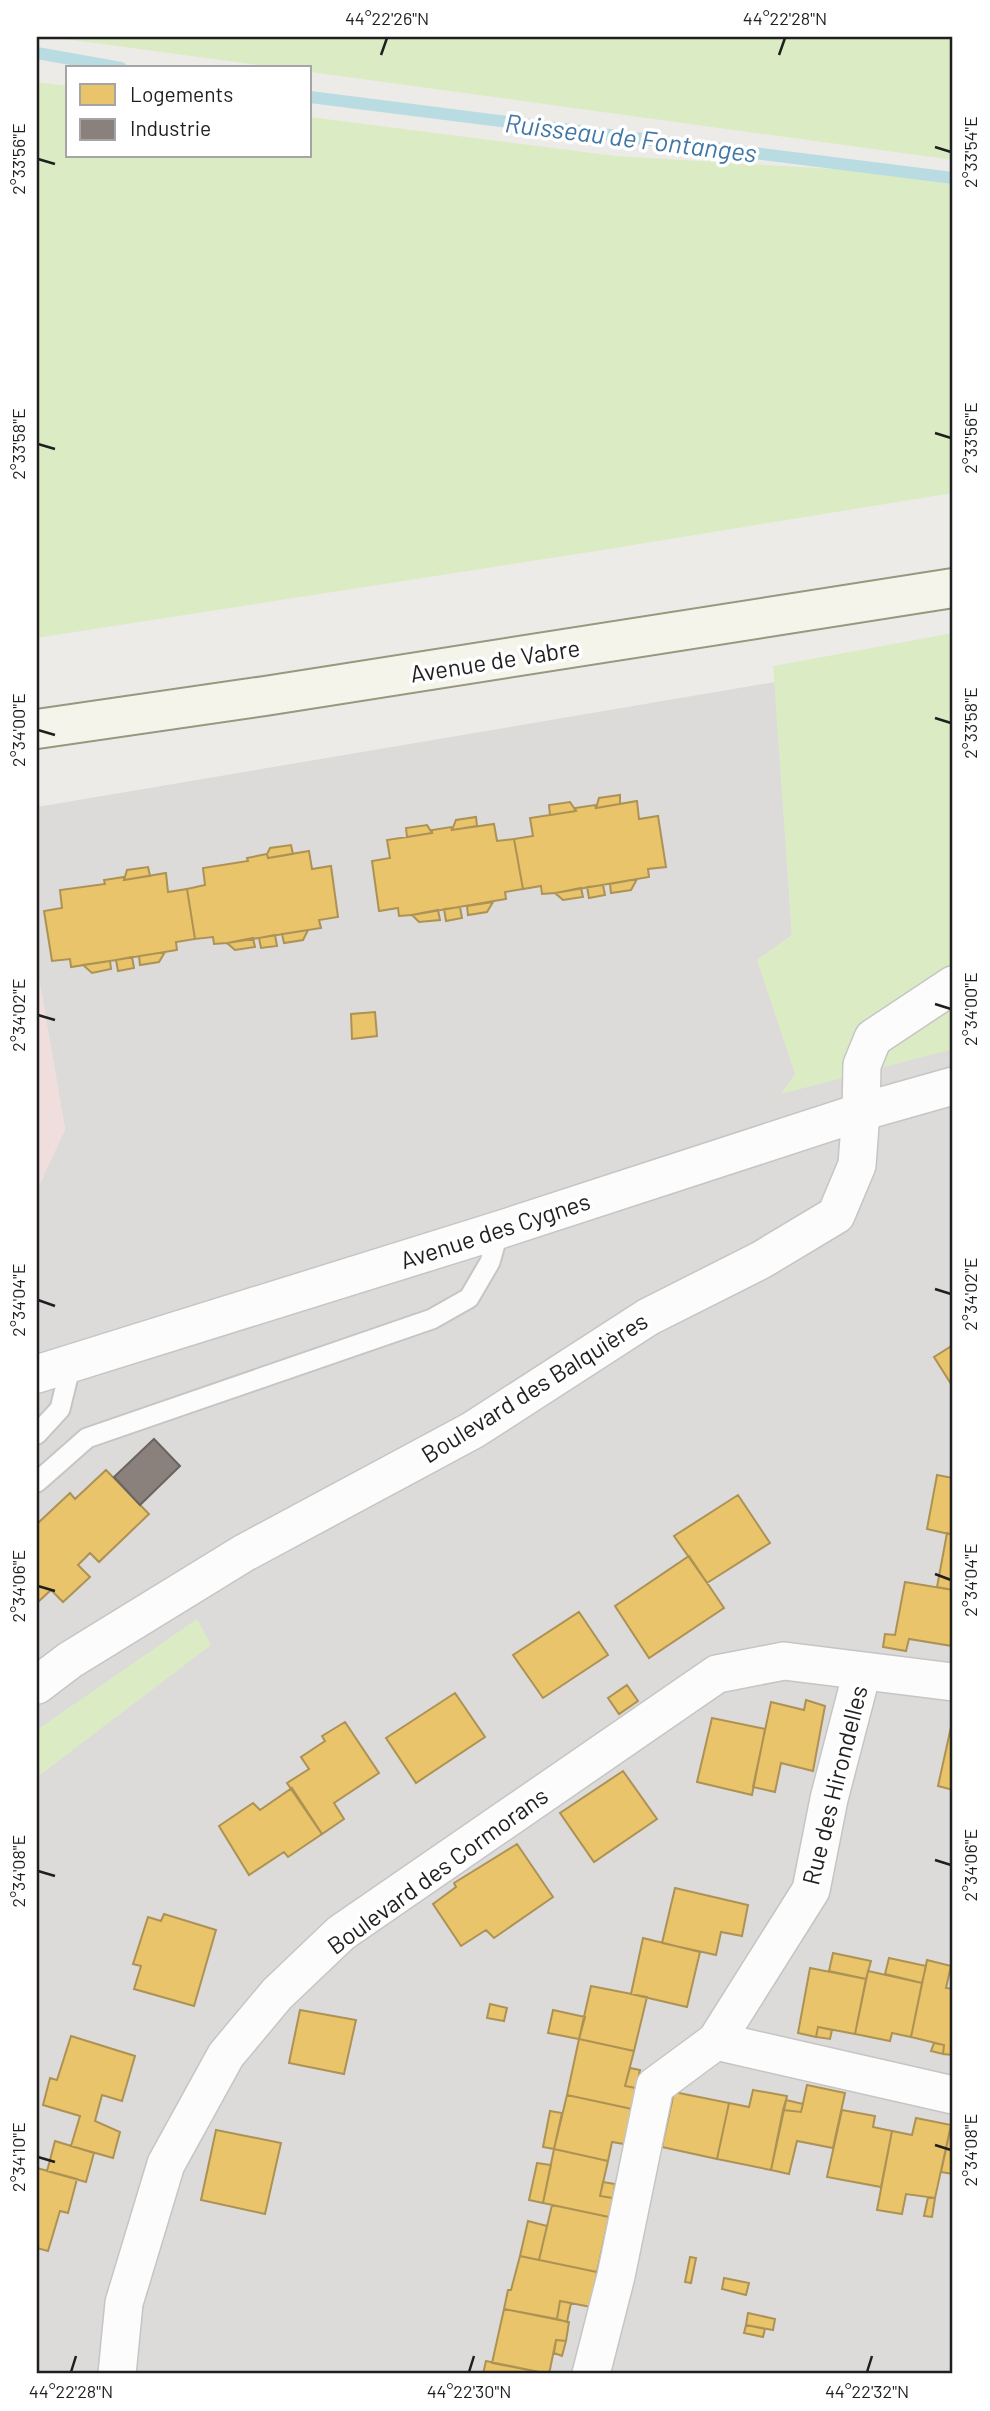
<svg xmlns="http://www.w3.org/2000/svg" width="990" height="2411" viewBox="0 0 990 2411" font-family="Barlow,sans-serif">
	<rect width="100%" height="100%" fill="#edebe8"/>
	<!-- residential -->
	<path fill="#dcdbd9" d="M775,682L792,935L758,960L953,1020V2374H37V1190L65,1129L37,967V807Z"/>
	<!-- commercial -->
	<path fill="#f0dedc" d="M37,967L65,1129L37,1190Z"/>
	<!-- grass -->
	<path fill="#dbecc5" d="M50,37H953V160L310,72V68H281Z
		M37,82L68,86V156H310V117L616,156L953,176V493L603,550L37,638Z
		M953,633V1049L781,1094L795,1074L757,960L792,935L773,666Z
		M197,1619L211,1645L37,1777V1730Z"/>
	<!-- homes -->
	<path fill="#e9c46a" stroke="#ac9254" stroke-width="2" d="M620,795V804L596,808L599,798Z
		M637,801L639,819L658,816L666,867L648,869L649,877L555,893L542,894L541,886L523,889L514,839L533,836L530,818L576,811L575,808L595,805L596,808Z
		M570,802L576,811L550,815L549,805Z
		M476,817L477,826L452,830L456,820Z
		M494,824L497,841L514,839L523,889L505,892L506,899L412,915L399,916L398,908L379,911L372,861L390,858L387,840L432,833V830L451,827L452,830Z
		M427,825L432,833L407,837L406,828Z
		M291,845L293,854L268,858L267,854L270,848Z
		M309,851L312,869L331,866L338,917L319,920L321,928L227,943L214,944L213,937L195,939L187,889L205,885L203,868L248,861L247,858L267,854L268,858Z
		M148,867L150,876L124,880L127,870Z
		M166,873L168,892L187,889L195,939L176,942L177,950L110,961L71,967L70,959L52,961L44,911L62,908L60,890L105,884L104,880L124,877V880Z
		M637,879L631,890L611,893L610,884Z
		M603,885L605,895L589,898L587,887Z
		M581,888L583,897L563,900L555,893Z
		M493,902L487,912L468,915L467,906Z
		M460,907L462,918L446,921L444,909Z
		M438,910L440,920L419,922L412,915Z
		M308,930L303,940L284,943L282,934Z
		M275,935L277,946L261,948L259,938Z
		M253,938L255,947L235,950L227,943Z
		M165,952L159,962L140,965L139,956Z
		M132,957L134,968L118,971L116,960Z
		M110,961L111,969L92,973L83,965Z
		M375,1012L377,1036L352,1039L351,1014Z
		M953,1345V1387L934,1357Z
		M106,1470L149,1514L99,1562L90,1553L78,1565L90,1577L63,1602L51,1590L37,1603V1524L70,1493L75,1499Z
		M937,1475L953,1478V1535L927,1529Z
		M738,1495L770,1543L707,1583L674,1536Z
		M947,1533L953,1535V1590L937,1587Z
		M689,1556L724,1608L649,1658L615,1606Z
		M905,1582L953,1590L952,1646L909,1639L906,1651L883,1647L885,1634L895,1635Z
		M579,1612L608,1655L543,1698L513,1655Z
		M627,1685L638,1701L619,1714L608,1698Z
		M455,1693L485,1737L416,1783L386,1738Z
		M806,1700L825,1706L813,1771L781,1763L775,1792L753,1787L771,1702L804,1710Z
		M712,1718L765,1729L752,1795L697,1782Z
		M953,1718V1790L938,1786Z
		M345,1722L379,1773L334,1803L344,1819L322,1834L287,1783L309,1769L301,1757L325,1741L322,1736Z
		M623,1771L657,1819L594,1862L560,1813Z
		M292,1788L322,1834L288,1857L284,1852L249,1875L219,1826L253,1803L260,1810Z
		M517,1844L553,1897L494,1938L486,1930L461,1946L433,1904L456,1887L454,1883Z
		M675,1888L748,1905L742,1936L721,1932L716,1955L662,1943Z
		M164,1914L216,1930L194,2006L134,1989L141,1966L133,1964L148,1917L161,1921Z
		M643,1938L700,1952L687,2007L631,1994Z
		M833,1953L871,1961L866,1979L829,1971Z
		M889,1958L926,1966L922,1983L885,1974Z
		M927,1960L951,1966L946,1988L953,1989V2055L943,2054L944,2045L911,2037Z
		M810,1968L866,1979L855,2034L818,2027L816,2037L798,2033Z
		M868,1971L922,1983L911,2037L892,2033L890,2041L855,2034Z
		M591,1986L647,1997L634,2051L579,2039Z
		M490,2004L507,2008L504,2021L487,2018Z
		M300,2010L356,2020L344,2074L289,2063Z
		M553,2010L585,2017L579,2039L548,2033Z
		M818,2027L832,2030L830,2039L816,2037Z
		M71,2036L135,2056L122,2101L102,2095L95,2121L120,2132L113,2158L71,2146L80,2116L43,2105L50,2078L57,2080Z
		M579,2039L634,2051L625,2086L636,2088L632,2109L567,2095Z
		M934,2043L944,2045L943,2054L931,2051Z
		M630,2068L640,2070L636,2088L625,2086Z
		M807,2085L845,2093L833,2148L797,2141L789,2174L771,2170L783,2110L801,2112Z
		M753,2090L787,2096L771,2170L717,2159L729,2103L749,2107Z
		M674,2092L729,2103L717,2159L662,2147Z
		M567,2095L632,2109L624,2144L612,2142L608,2161L554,2149Z
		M786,2100L803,2104L801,2112L783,2110Z
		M842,2110L875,2116L873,2127L892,2131L881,2187L827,2177Z
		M550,2111L562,2113L554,2149L543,2147Z
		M953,2117V2174L941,2172Z
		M916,2118L951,2125L935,2198L906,2194L902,2214L877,2210L892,2131L912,2135Z
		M216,2130L281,2143L265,2214L201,2200Z
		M55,2141L94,2153L86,2182L47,2171Z
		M554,2149L608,2161L600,2196L613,2198L609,2217L543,2203Z
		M537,2163L551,2165L543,2203L529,2200Z
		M37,2168L77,2179L68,2213L60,2211L48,2251L37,2248Z
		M603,2182L615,2184L613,2198L600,2196Z
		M928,2197L935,2198L932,2217L924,2216Z
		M552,2205L609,2217L597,2272L539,2260Z
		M528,2221L547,2226L539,2260L520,2256Z
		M520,2256L597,2272L591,2307L560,2301L557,2319L504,2309L508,2290H511Z
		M690,2257L696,2258L691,2283L685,2282Z
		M724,2278L749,2283L746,2295L722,2289Z
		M560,2301L571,2303L567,2322L557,2319Z
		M504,2309L569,2322L566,2341L556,2340L549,2374L492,2363Z
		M748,2313L775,2319L773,2330L746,2325Z
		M746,2325L765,2329L763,2337L744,2333Z
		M556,2340L566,2341L562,2356L554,2353Z
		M486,2361L549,2374H483Z"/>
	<!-- industry -->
	<path fill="#8a817c" stroke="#6a6460" stroke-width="2" d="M154,1439L180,1466L140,1505L114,1477Z"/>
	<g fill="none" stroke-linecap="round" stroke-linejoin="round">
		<!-- stream -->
		<path stroke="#b9dce2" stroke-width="12" d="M37,53L121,68
			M310,97L953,178"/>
		<defs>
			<path id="lane" d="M37,1434L60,1409L71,1364
				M37,1482L87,1438L432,1319L469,1298L490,1262L499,1230"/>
			<path id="street" d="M37,1374L499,1230L861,1112L953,1086
				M37,1685L70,1660L244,1553L473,1430L648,1317L761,1260L836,1215L857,1165L861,1112L862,1065L873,1038L953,985
				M716,2041L811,1890L829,1799L862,1672
				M117,2374L124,2303L166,2164L226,2055L277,1994L341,1933L717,1674L784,1661L953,1682
				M591,2374L616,2276L655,2086L716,2041L953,2095"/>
			<path id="secondary" d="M37,729L265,696L953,588"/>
		</defs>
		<!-- lane casing -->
		<use href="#lane" stroke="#c6c5c4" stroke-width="23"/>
		<!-- street casing -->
		<use href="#street" stroke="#c6c5c4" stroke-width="40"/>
		<!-- secondary casing -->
		<use href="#secondary" stroke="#97987e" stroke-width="42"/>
		<!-- lane -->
		<use href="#lane" stroke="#fcfcfc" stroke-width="19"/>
		<!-- street -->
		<use href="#street" stroke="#fcfcfc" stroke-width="37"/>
		<!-- secondary -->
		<use href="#secondary" stroke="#f4f4eb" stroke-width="38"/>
	</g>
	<!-- ticks -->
	<path fill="none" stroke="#1f1f1f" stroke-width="2.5" d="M381,55L387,38M779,55L785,38M935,147L951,152M38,159L55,164M935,433L951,438M38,444L55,449M935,718L951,723M38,730L55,735M935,1004L951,1009M38,1015L55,1020M935,1289L951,1294M38,1300L55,1306M935,1574L951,1580M38,1586L55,1591M935,1860L951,1865M38,1871L55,1876M935,2145L951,2150M38,2157L55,2162M71,2372L76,2356M469,2372L474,2356M867,2372L872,2356"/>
	<g text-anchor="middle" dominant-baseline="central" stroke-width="7" stroke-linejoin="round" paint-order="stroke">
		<!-- street labels -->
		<g font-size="24" fill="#1f1f1f" stroke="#fff">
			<text transform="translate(495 660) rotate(-9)">Avenue de Vabre</text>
			<text transform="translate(495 1230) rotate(-18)">Avenue des Cygnes</text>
			<text transform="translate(534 1387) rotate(-32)">Boulevard des Balquières</text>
			<text transform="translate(834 1785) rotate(-76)">Rue des Hirondelles</text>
			<text transform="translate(437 1870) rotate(-36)">Boulevard des Cormorans</text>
		</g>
		<!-- water labels -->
		<g font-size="26" font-style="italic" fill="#4177a4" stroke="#fff">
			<text transform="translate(631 137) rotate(7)">Ruisseau de Fontanges</text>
		</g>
	</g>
	<!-- border -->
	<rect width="990" height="2411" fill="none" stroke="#ffffff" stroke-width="77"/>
	<!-- legend -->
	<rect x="66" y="66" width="245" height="91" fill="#ffffff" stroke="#a5a5a5" stroke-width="2"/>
	<rect x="80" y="84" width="35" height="21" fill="#e9c46a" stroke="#a5a5a5" stroke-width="2"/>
	<text x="130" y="102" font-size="21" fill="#1f1f1f">Logements</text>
	<rect x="80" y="119" width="35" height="21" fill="#8a817c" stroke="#a5a5a5" stroke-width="2"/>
	<text x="130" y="136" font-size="21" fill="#1f1f1f">Industrie</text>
	<rect x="38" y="38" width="913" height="2334" fill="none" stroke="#1f1f1f" stroke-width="2.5"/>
	<g font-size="18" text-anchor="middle" fill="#1f1f1f">
		<text x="387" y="25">44°22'26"N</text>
		<text x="785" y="25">44°22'28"N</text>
		<text transform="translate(971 152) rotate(-90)" y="6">2°33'54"E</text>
		<text transform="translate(19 159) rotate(-90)" y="6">2°33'56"E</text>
		<text transform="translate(971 438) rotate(-90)" y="6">2°33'56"E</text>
		<text transform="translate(19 444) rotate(-90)" y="6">2°33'58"E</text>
		<text transform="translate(971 723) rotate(-90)" y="6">2°33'58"E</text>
		<text transform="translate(19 730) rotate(-90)" y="6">2°34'00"E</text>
		<text transform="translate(971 1009) rotate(-90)" y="6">2°34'00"E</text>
		<text transform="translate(19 1015) rotate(-90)" y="6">2°34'02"E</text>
		<text transform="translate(971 1294) rotate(-90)" y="6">2°34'02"E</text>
		<text transform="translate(19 1300) rotate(-90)" y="6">2°34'04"E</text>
		<text transform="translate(971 1580) rotate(-90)" y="6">2°34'04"E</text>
		<text transform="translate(19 1586) rotate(-90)" y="6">2°34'06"E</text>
		<text transform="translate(971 1865) rotate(-90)" y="6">2°34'06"E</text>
		<text transform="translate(19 1871) rotate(-90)" y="6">2°34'08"E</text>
		<text transform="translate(971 2150) rotate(-90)" y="6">2°34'08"E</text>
		<text transform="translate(19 2157) rotate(-90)" y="6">2°34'10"E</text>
		<text x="71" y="2398">44°22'28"N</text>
		<text x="469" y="2398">44°22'30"N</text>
		<text x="867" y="2398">44°22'32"N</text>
	</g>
</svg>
